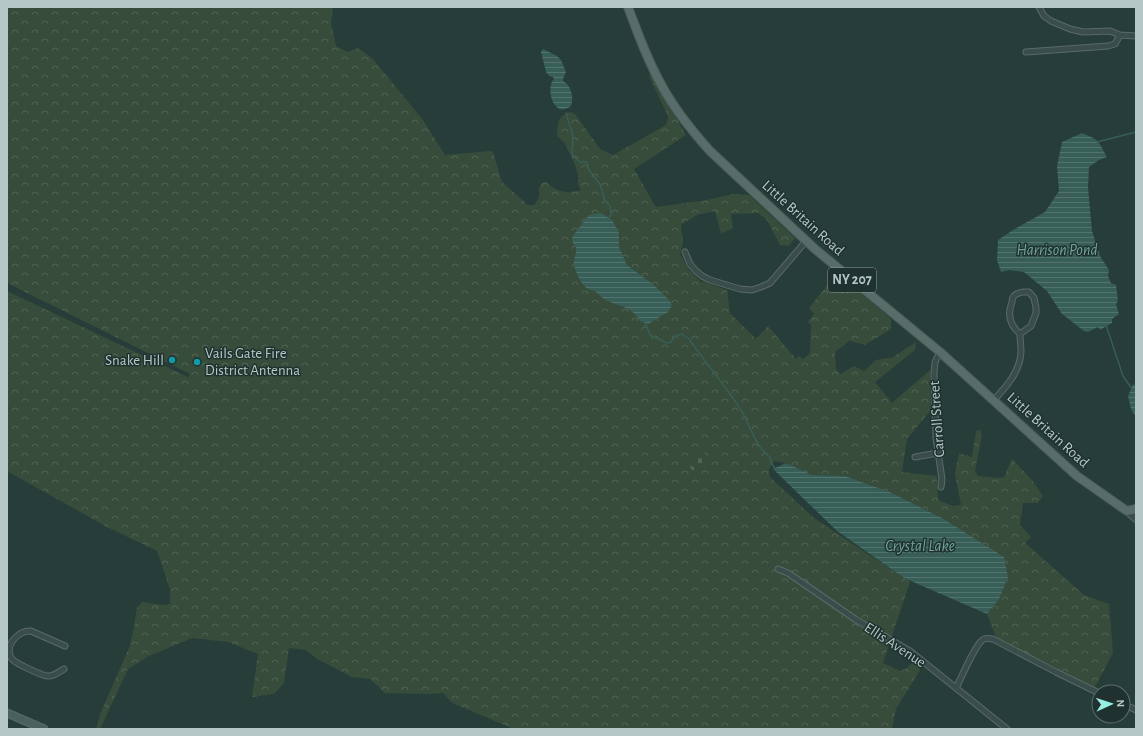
<svg xmlns="http://www.w3.org/2000/svg" width="1143" height="736" viewBox="0 0 1143 736" font-family="'Alegreya Sans',sans-serif">
	<defs>
		<pattern id="forest-crowns" width="20" height="18" patternUnits="userSpaceOnUse"><rect width="20" height="18" fill="#374c3a"/><path d="M2 6a3 3 0 1 1 6 0M12 15a3 3 0 1 1 6 0" fill="none" stroke="#526455"/></pattern>
		<pattern id="cemetery-stones" width="16" height="16" patternUnits="userSpaceOnUse"><rect width="16" height="16" fill="#374c3a"/><path d="M2 7V4a2 2 0 0 1 4 0v3zM10 15v-3a2 2 0 0 1 4 0v3z" fill="#526455"/></pattern>
		<pattern id="water-rules" width="6" height="5" patternUnits="userSpaceOnUse"><rect width="6" height="5" fill="#385e58"/><path d="M0 2.5h6" fill="none" stroke="#53746e"/></pattern>
	</defs>
	<rect width="100%" height="100%" fill="#263d39"/>
	<!-- forest -->
	<path fill="url(#forest-crowns)" d="M7,7H333L331,23L336,46L348,52L358,48L373,59L423,120L445,155L490,151L493,152L502,182L528,205H534C538,199 541,196 538,189L542,183L546,182C558,192 565,194 581,190L578,185V175L575,165L565,143L557,136C558,123 557,116 571,112L575,114L600,149L613,155L666,125L668,116L649,76L650,74L652,76L686,135L634,169L656,207L707,200L733,194L749,195L795,238L789,246L780,245L767,220L758,213L731,214L733,228L721,234L715,211L697,215L681,225L683,243L680,254L689,270L700,281L727,290L730,313L756,339L768,326L796,359L799,356L803,359L810,353L811,325L808,322L814,314L809,308L837,273L891,319V329L865,345L849,341L835,352L836,368L840,374L854,366L864,371L876,360L893,357L916,342L915,350L875,382L892,403L930,370L931,410L907,439L902,472L937,476L938,500L953,506L961,505L955,474L959,453L972,457L976,431L980,430L982,435L975,471L978,476L997,478L1004,477L1012,459L1032,480L1043,496L1038,503H1023L1020,525L1031,537L1025,543L1084,595L1109,604L1113,653L1095,687L997,639L992,627L987,614L999,599L942,518L892,493L845,476L812,475L786,463L774,461L769,469L770,477L814,518L910,582L883,663L900,671L907,668L914,661L919,666L920,670L896,709L892,729H514L452,703L443,693L430,694L385,693L370,679L352,677L317,659L306,650L289,648L284,683L274,694L252,697L258,654L228,642L192,638L147,657L128,669L100,729H96L100,714L129,648L133,632L137,608L142,602L163,605L170,604V589L157,551L107,527L7,471V291L188,377L190,374L7,283Z"/>
	<!-- cemetery -->
	<path fill="url(#cemetery-stones)" d="M701,450L708,456L694,471L687,465Z"/>
	<!-- water -->
	<path fill="url(#water-rules)" d="M543,49L557,56L561,60L566,72L563,79V81C571,85 574,97 571,106C553,120 545,87 554,79L553,77L549,76L546,72L541,52Z
		M1082,133C1100,140 1098,141 1107,157L1099,160L1089,167L1088,187L1092,231L1100,256L1109,270L1108,276L1111,283L1116,285L1118,301L1116,304L1119,314L1112,319V323L1100,330L1098,327L1088,332L1084,331L1062,314L1047,291L1024,272L1009,270L1001,272L997,260L998,240L1013,230L1045,212L1059,191L1057,166L1062,142Z
		M601,213L612,220L619,233V247L627,265L655,286L670,301L672,305L668,312L648,324L640,321C631,305 618,307 604,299C600,296 598,293 594,291C592,290 590,290 588,289C581,285 576,273 574,265C573,259 577,254 576,247L573,244L572,237L589,215Z
		M1133,384L1136,386V417L1131,409L1128,396Z
		M786,463L812,475L845,476L892,493L942,518L1004,557L1008,577L999,599L987,614L904,578L837,531L773,469Z"/>
	<g fill="none" stroke-linecap="round" stroke-linejoin="round">
		<!-- stream -->
		<path stroke="#385e58" stroke-width="1.5" d="M566,113L573,136L572,153L573,156L580,162H587L589,170L600,184L605,201L610,206L611,214L609,218
			M1097,142L1136,132
			M645,323L650,335L667,343L671,342L675,336L682,334L689,339C705,362 724,384 739,407C750,423 754,446 770,457L771,463L775,468
			M1106,325L1123,376L1132,389"/>
		<defs>
			<path id="minor" d="M1039,7L1044,16L1051,21L1070,29L1083,32L1110,31L1120,35L1136,36
				M1026,52L1108,46L1115,44L1120,35
				M685,252L690,264L696,271L702,276L710,280L740,289L752,290L761,287L770,283L806,241
				M1023,292H1029L1034,298L1036,308V313L1031,326L1020,334C1010,325 1007,314 1012,302C1012,300 1013,297 1014,296C1016,293 1020,293 1023,292Z
				M940,352L935,362L934,373L936,438L942,479L941,487
				M994,400C1006,387 1020,372 1021,352C1021,346 1020,340 1020,334
				M915,457L938,453
				M778,569L788,573L855,619L910,651L1007,729
				M64,669C59,672 53,677 47,676C41,675 17,664 13,660C12,659 10,657 10,655C6,644 19,630 31,631L65,646
				M956,688C961,679 976,642 984,639C987,638 990,639 993,639L1056,672L1099,693
				M1123,704L1136,710"/>
			<path id="tertiary" d="M1127,511L1136,519"/>
			<path id="secondary" d="M7,713L44,729"/>
			<path id="primary" d="M628,7C638,34 648,61 662,86C675,110 692,131 710,151L815,249L940,352L1077,476L1127,511L1136,509"/>
		</defs>
		<!-- minor casing -->
		<use href="#minor" stroke="#586b68" stroke-width="7"/>
		<!-- tertiary casing -->
		<use href="#tertiary" stroke="#586b68" stroke-width="8"/>
		<!-- secondary casing -->
		<use href="#secondary" stroke="#586b68" stroke-width="9"/>
		<!-- primary casing -->
		<use href="#primary" stroke="#465956" stroke-width="10"/>
		<!-- minor -->
		<use href="#minor" stroke="#3a4d4a" stroke-width="5"/>
		<!-- tertiary -->
		<use href="#tertiary" stroke="#3a4d4a" stroke-width="6"/>
		<!-- secondary -->
		<use href="#secondary" stroke="#49605d" stroke-width="7"/>
		<!-- primary -->
		<use href="#primary" stroke="#586d69" stroke-width="8"/>
	</g>
	<!-- markers -->
	<g fill="#0f9aa8" stroke="#1f322f" stroke-width="1.5">
		<circle cx="172" cy="360" r="4"/>
		<circle cx="197" cy="362" r="4"/>
	</g>
	<g text-anchor="middle" dominant-baseline="central" stroke-width="3" stroke-linejoin="round" paint-order="stroke">
		<!-- shield labels -->
		<rect fill="#1f322f" stroke="#899b99" stroke-width="1" x="828" y="268" width="48" height="24" rx="3"/>
		<g font-size="14" font-weight="bold" fill="#b6c8c6">
			<text x="852" y="280">NY 207</text>
		</g>
		<!-- street labels -->
		<g font-size="15" fill="#b6c8c6" stroke="#1f322f">
			<text transform="translate(803 218) rotate(42)">Little Britain Road</text>
			<text transform="translate(937 419) rotate(-94)">Carroll Street</text>
			<text transform="translate(1048 430) rotate(42)">Little Britain Road</text>
			<text transform="translate(895 645) rotate(33)">Ellis Avenue</text>
		</g>
		<!-- poi labels -->
		<g font-size="15" fill="#b6c8c6" stroke="#1f322f" text-anchor="start">
			<text x="205" y="353">Vails Gate Fire<tspan x="205" dy="17">District Antenna</tspan></text>
			<text x="164" y="360" text-anchor="end">Snake Hill</text>
		</g>
		<!-- water labels -->
		<g font-size="16" font-style="italic" fill="#72a49b" stroke="#1f322f">
			<text x="1057" y="250">Harrison Pond</text>
			<text x="920" y="546">Crystal Lake</text>
		</g>
	</g>
	<!-- border -->
	<rect width="1143" height="736" fill="none" stroke="#b6c8c6" stroke-width="16"/>
	<!-- north arrow -->
	<g transform="translate(1111 704) rotate(87)"><circle r="19" fill="#1f322f" stroke="#5b6e6b"/>
	<path d="M0-3L7 15L0 10L-7 15Z" fill="#93f0e3"/>
	<text y="-6" font-size="11" font-weight="bold" text-anchor="middle" fill="#b6c8c6">N</text>
	</g>
</svg>
